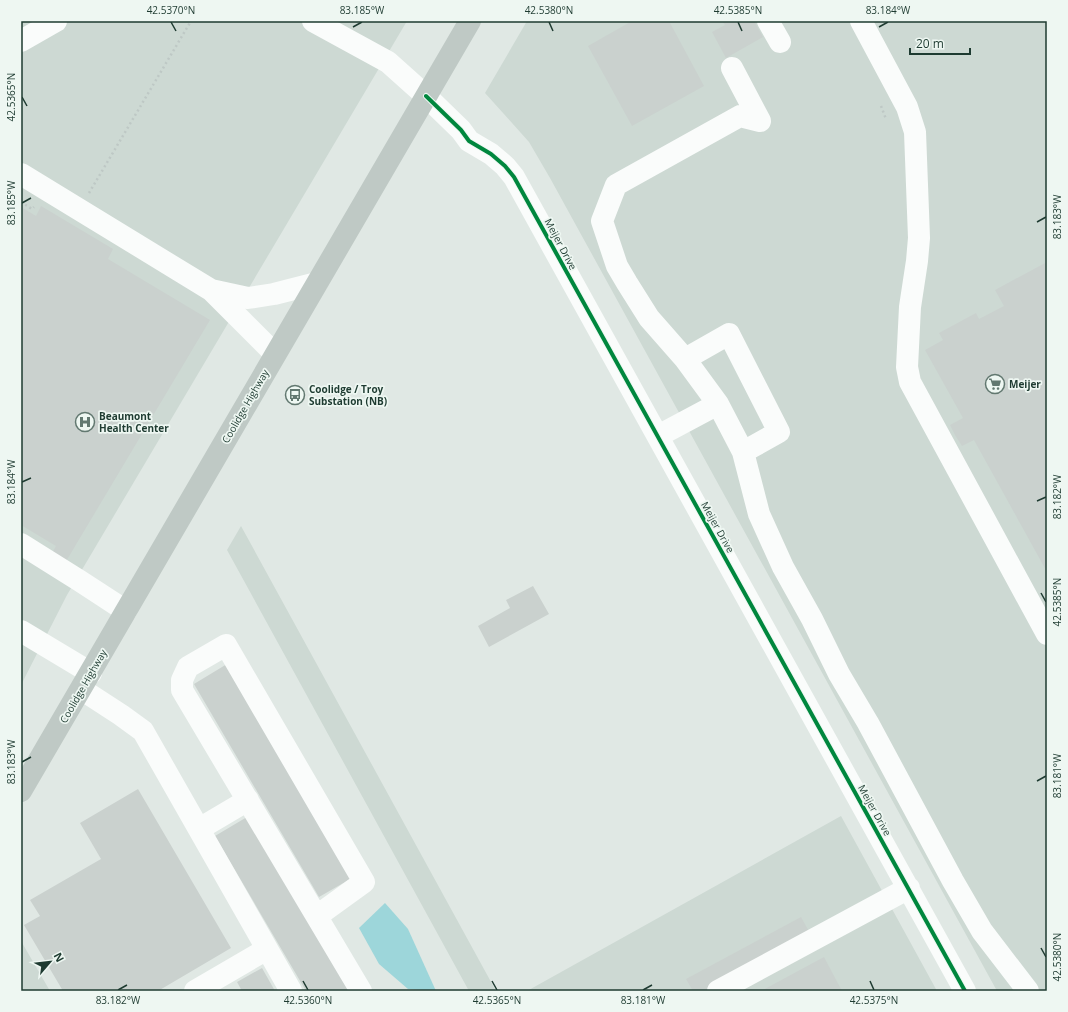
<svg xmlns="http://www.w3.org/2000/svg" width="1068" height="1012" viewBox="0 0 1068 1012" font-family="'Open Sans',sans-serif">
	<rect width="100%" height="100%" fill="#e0e8e4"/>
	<!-- built -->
	<path fill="#cdd9d3" d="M21,21H407L67,595L21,685Z
		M527,21H1047V991H997L550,178L529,142L485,93Z
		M241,526L496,991H469L227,550Z
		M841,816L937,991H527Z
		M21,941L50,991H21Z"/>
	<!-- water -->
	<path fill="#9dd6da" d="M385,903L408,929L436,991L408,989L379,964L359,928Z"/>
	<!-- building -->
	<path fill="#cad1ce" d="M632,21H669L704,86L632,126L588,46Z
		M722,21H754L763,37L726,58L712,32L725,25Z
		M41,206L113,249L108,259L210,320L65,563L51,555L56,546L21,525V207L36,216Z
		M1047,262V572L974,440L962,446L955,435L950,425L963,418L925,350L943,340L939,333L976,313L979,319L1004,306L995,290Z
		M533,586L549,614L489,647L478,626L510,608L506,600Z
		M227,664L352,878L319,897L194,684Z
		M138,789L231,948L158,991H63L24,925L40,916L30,900L101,859L80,823Z
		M247,817L349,991H306L215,836Z
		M801,917L811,935L709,991H693L686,979Z
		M824,957L842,991H761Z
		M262,968L275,991H242L237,982Z"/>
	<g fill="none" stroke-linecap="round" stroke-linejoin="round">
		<!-- path -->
		<path stroke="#bec8c5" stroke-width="2.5" stroke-dasharray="2 3" stroke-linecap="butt" d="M881,106L886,119
			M89,193L191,21
			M21,202L32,209L34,207"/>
		<!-- minor -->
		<path stroke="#fafcfb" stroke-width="22" d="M313,21L388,62L426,96L461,130L469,141L491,154L505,166L514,177L965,991
			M768,21L780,42
			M861,21L907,107L915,132L919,238L917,261L910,307L907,367L910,382L1047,634
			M21,41L56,21
			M732,68L760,121
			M21,174L211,290L275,354
			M211,290L248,298L274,294L317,283
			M685,359L649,318L627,283L617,266L602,221L616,185L740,116L760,121
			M658,436L718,404
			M743,452L779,432L729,334L685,359L718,404L743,452L759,514L783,567L812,619L839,674L868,723L953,881L982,931L1028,991
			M21,544L80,581L126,611
			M21,631L91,673
			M81,689L121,715L143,731L291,991
			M199,829L248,800
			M317,916L364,882L226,645L188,667L182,680V690L361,991
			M195,991L267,949
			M718,991L909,888"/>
		<!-- major -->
		<path stroke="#bfc9c5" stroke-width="22" d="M21,791L470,21"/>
		<defs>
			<path id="cycleway" d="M426,96L461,130L469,141L491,154L505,166L514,177L965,991"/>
		</defs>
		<!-- cycleway casing -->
		<use href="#cycleway" stroke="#eef7f2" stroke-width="6"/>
		<!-- cycleway -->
		<use href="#cycleway" stroke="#00873e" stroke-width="4"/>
	</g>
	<!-- ticks -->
	<path fill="none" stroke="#1e3b31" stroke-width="1.5" d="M171,22L176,31M549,22L553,31M738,22L742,31M353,27L362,22M879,27L888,22M22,97L27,106M22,203L31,198M1037,222L1046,217M22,482L31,478M1037,501L1046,497M1041,593L1046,602M22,762L31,757M1037,781L1046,776M1041,948L1046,957M303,981L308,990M492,981L497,990M870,981L874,990M118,990L127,985M643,990L652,985"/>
	<!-- icons -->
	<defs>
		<symbol id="supermarket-ring" viewBox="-11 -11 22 22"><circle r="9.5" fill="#eef7f2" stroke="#627870" stroke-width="1.5"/><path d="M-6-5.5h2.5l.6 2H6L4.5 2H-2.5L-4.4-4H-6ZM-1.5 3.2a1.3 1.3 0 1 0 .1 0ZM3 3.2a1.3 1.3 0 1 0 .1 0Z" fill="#627870"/></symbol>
		<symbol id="bus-ring" viewBox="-11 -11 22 22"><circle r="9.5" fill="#eef7f2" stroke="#627870" stroke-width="1.5"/><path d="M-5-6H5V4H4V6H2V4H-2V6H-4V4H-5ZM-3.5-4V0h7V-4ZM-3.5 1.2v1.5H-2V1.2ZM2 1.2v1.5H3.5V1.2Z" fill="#627870"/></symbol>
		<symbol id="hospital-ring" viewBox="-11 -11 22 22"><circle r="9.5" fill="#eef7f2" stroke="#627870" stroke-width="1.5"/><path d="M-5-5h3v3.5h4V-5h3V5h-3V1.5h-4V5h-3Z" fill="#627870"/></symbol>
	</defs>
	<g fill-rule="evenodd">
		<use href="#supermarket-ring" x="984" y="373" width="22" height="22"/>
		<use href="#bus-ring" x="284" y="384" width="22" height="22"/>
		<use href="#hospital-ring" x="74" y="411" width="22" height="22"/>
	</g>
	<g text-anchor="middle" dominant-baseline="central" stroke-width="3.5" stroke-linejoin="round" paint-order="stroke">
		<!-- street labels -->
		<g font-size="10" fill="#1e3b31" stroke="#eef7f2">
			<text transform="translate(561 244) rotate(62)">Meijer Drive</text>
			<text transform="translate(245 406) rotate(-60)">Coolidge Highway</text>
			<text transform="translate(718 527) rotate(61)">Meijer Drive</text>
			<text transform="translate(83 686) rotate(-60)">Coolidge Highway</text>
			<text transform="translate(875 810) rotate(61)">Meijer Drive</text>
		</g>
		<!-- poi labels -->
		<g font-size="10" font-weight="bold" fill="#1e3b31" stroke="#eef7f2" text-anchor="start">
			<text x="1009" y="384">Meijer</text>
			<text x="309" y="389">Coolidge / Troy<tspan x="309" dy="12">Substation (NB)</tspan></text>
			<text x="99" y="416">Beaumont<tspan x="99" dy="12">Health Center</tspan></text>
		</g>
	</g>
	<!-- border -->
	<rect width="1068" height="1012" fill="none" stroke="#eef7f2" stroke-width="44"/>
	<!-- north arrow -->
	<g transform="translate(50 962) rotate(62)" stroke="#eef7f2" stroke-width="3" paint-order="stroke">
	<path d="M0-3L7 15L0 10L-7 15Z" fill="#1e3b31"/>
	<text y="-6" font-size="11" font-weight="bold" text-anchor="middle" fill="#1e3b31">N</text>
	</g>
	<!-- scale -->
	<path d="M910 48v6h60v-6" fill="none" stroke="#1e3b31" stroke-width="2"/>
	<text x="916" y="48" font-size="12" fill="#1e3b31" stroke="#eef7f2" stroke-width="3" paint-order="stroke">20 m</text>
	<rect x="22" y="22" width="1024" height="968" fill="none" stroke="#1e3b31" stroke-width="1.5"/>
	<g font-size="10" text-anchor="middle" fill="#1e3b31">
		<text x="171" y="14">42.5370°N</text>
		<text x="362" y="14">83.185°W</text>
		<text x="549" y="14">42.5380°N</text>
		<text x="738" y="14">42.5385°N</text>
		<text x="888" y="14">83.184°W</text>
		<text transform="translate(11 97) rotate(-90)" y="4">42.5365°N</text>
		<text transform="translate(11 203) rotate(-90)" y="4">83.185°W</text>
		<text transform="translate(1057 217) rotate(-90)" y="4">83.183°W</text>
		<text transform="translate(11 482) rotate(-90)" y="4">83.184°W</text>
		<text transform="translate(1057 497) rotate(-90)" y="4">83.182°W</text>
		<text transform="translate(1057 602) rotate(-90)" y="4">42.5385°N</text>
		<text transform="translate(11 762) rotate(-90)" y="4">83.183°W</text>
		<text transform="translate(1057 776) rotate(-90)" y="4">83.181°W</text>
		<text transform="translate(1057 957) rotate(-90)" y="4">42.5380°N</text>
		<text x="118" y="1004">83.182°W</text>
		<text x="308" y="1004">42.5360°N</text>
		<text x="497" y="1004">42.5365°N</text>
		<text x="643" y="1004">83.181°W</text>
		<text x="874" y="1004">42.5375°N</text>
	</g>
</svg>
